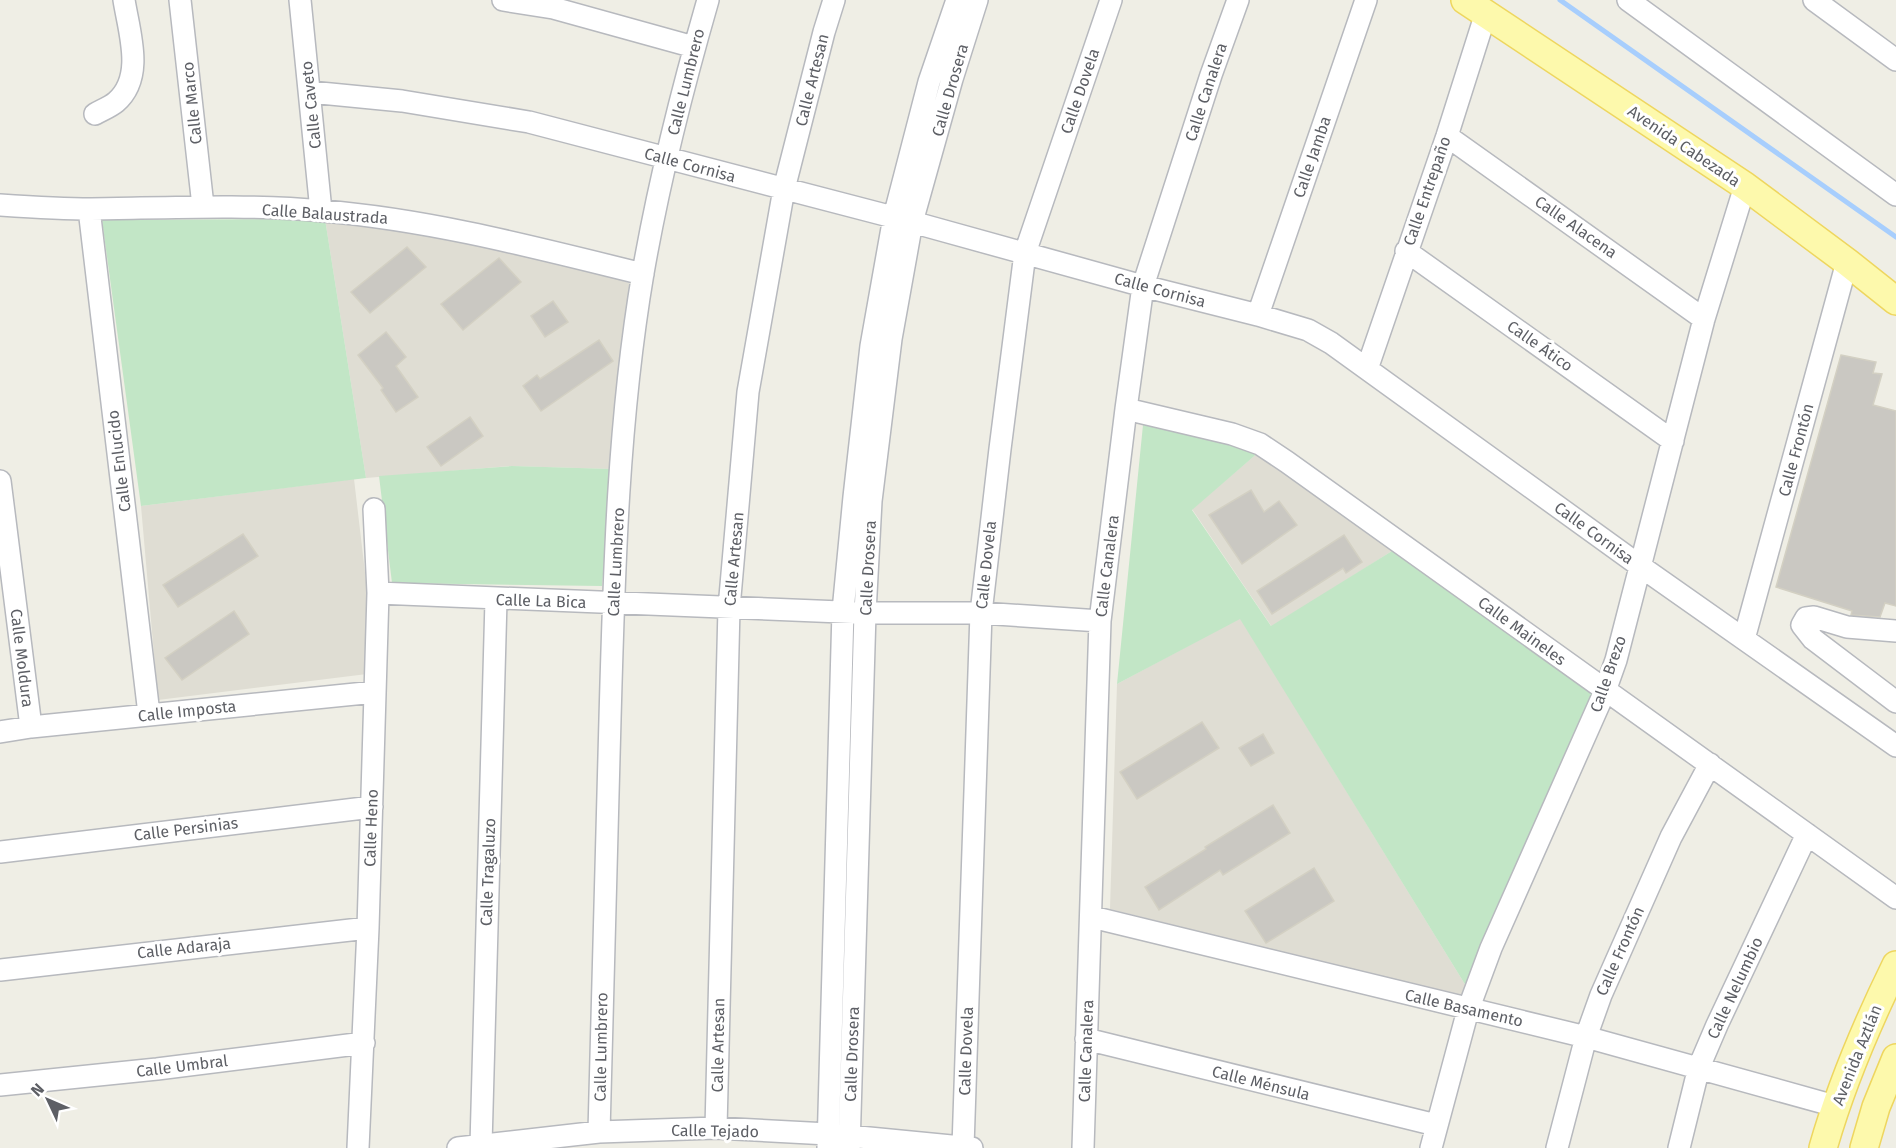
<svg xmlns="http://www.w3.org/2000/svg" width="1896" height="1148" viewBox="0 0 1896 1148" font-family="'Fira Sans',sans-serif">
	<rect width="100%" height="100%" fill="#efeee5"/>
	<!-- education -->
	<path fill="#dfddd3" d="M325,219L393,223L537,253L635,285L612,469L511,466L366,478Z
		M1260,451L1392,551L1272,627L1192,509Z
		M354,479L366,581L367,674L158,700L141,506Z
		M1240,618L1466,986L1461,997L1110,909L1117,684Z"/>
	<!-- green -->
	<path fill="#c2e6c6" d="M325,219L366,478L141,506L102,220Z
		M1143,425L1260,451L1192,510L1271,626L1392,551L1593,695L1466,986L1240,619L1117,684Z
		M512,466L612,469L602,586L392,583L379,476Z"/>
	<g fill="none" stroke-linecap="round" stroke-linejoin="round">
		<!-- stream -->
		<path stroke="#a7cefd" stroke-width="5" d="M1560,0L1896,237"/>
	</g>
	<!-- building -->
	<path fill="#cac8c2" stroke="#d3d0c3" stroke-width="1.5" d="M407,247L426,267L370,313L351,292Z
		M499,258L521,282L463,330L441,304Z
		M553,301L568,322L545,337L531,316Z
		M386,332L406,357L396,366L418,397L396,412L381,390L383,388L358,355Z
		M599,340L613,361L541,411L523,386L537,375L540,379Z
		M1841,355L1876,362L1873,373L1882,374L1873,405L1896,411V606L1885,603L1880,617L1851,615L1852,611L1776,587Z
		M470,417L483,436L441,466L427,447Z
		M1251,490L1264,512L1279,501L1297,525L1242,564L1209,515Z
		M243,534L258,556L178,607L163,585Z
		M1344,535L1362,562L1346,573L1343,568L1272,614L1257,591Z
		M234,611L249,634L182,680L165,658Z
		M1202,722L1219,748L1137,799L1120,772Z
		M1263,734L1274,753L1251,766L1239,748Z
		M1273,805L1290,833L1223,875L1220,870L1159,910L1145,887L1206,849L1205,847Z
		M1314,868L1334,901L1266,943L1245,911Z"/>
	<g fill="none" stroke-linecap="round" stroke-linejoin="round">
		<defs>
			<path id="minor" d="M180,0L203,206
				M300,0L321,211
				M503,0L553,8L694,47
				M1628,0L1896,195
				M1814,0L1896,60
				M310,92L402,101L529,122L912,222L1143,286L1258,315L1308,330L1331,343L1640,566L1896,746
				M95,114C102,110 110,107 116,102C145,77 129,32 124,0
				M1447,136L1704,319
				M0,205C30,207 61,209 91,209C168,208 245,204 323,211C432,220 537,248 643,274
				M89,209L149,714
				M1406,251L1673,441
				M1258,315L1366,0
				M1367,369L1447,136L1486,13
				M1126,409L1232,434L1260,444L1287,462L1896,898
				M0,481L31,727
				M378,593L865,613H981L1100,621
				M1896,631L1847,627L1814,617L1806,618L1802,625L1813,639L1896,702
				M1744,639L1847,262
				M0,732L31,727L375,692
				M0,852L372,807
				M1092,917L1586,1037L1835,1106
				M0,970L368,928
				M1086,1039L1436,1125
				M0,1085L157,1069L364,1043
				M716,1128L729,608L748,392L784,189L824,32L834,0
				M599,1132C603,994 606,857 610,719C614,571 618,420 643,273C659,181 682,90 708,0
				M481,1145L496,600
				M963,1147L981,613L1000,449L1025,253L1111,0
				M358,1148L368,928L378,593L374,509
				M458,1148L599,1132L716,1128L828,1134L972,1148
				M828,1148L843,611L854,497L871,346L894,217L929,82L957,0
				M849,1148L865,613L871,501L891,339L912,222L952,79L977,0
				M1083,1148L1100,621L1126,409L1143,286L1211,75L1238,0
				M1431,1148L1468,1010L1491,948L1605,691L1616,660L1704,319L1745,186
				M1557,1148L1586,1037L1601,995L1671,837L1710,764
				M1679,1148L1699,1067L1717,1025L1807,834"/>
			<path id="major" d="M1465,0L1745,186L1847,262L1896,301
				M1823,1148C1841,1085 1867,1024 1896,965
				M1864,1148L1876,1107L1896,1058"/>
		</defs>
		<!-- minor casing -->
		<use href="#minor" stroke="#b7b9be" stroke-width="24"/>
		<!-- major casing -->
		<use href="#major" stroke="#eed65f" stroke-width="30"/>
		<!-- minor -->
		<use href="#minor" stroke="#fff" stroke-width="21"/>
		<!-- major -->
		<use href="#major" stroke="#fdf9ac" stroke-width="27"/>
	</g>
	<g text-anchor="middle" dominant-baseline="central" stroke-width="6" stroke-linejoin="round" paint-order="stroke">
		<!-- street labels -->
		<g font-size="16" fill="#5d5f65" stroke="#fff">
			<text transform="translate(812 80) rotate(-76)">Calle Artesan</text>
			<text transform="translate(686 82) rotate(-76)">Calle Lumbrero</text>
			<text transform="translate(950 90) rotate(-74)">Calle Drosera</text>
			<text transform="translate(1080 91) rotate(-71)">Calle Dovela</text>
			<text transform="translate(1206 92) rotate(-72)">Calle Canalera</text>
			<text transform="translate(192 103) rotate(-96)">Calle Marco</text>
			<text transform="translate(311 105) rotate(-96)">Calle Caveto</text>
			<text transform="translate(1684 146) rotate(34)">Avenida Cabezada</text>
			<text transform="translate(1312 157) rotate(-71)">Calle Jamba</text>
			<text transform="translate(690 165) rotate(15)">Calle Cornisa</text>
			<text transform="translate(1427 191) rotate(-71)">Calle Entrepaño</text>
			<text transform="translate(325 214) rotate(4)">Calle Balaustrada</text>
			<text transform="translate(1576 227) rotate(35)">Calle Alacena</text>
			<text transform="translate(1160 290) rotate(15)">Calle Cornisa</text>
			<text transform="translate(1540 346) rotate(35)">Calle Ático</text>
			<text transform="translate(1796 450) rotate(-75)">Calle Frontón</text>
			<text transform="translate(119 461) rotate(-97)">Calle Enlucido</text>
			<text transform="translate(1594 533) rotate(36)">Calle Cornisa</text>
			<text transform="translate(734 559) rotate(-85)">Calle Artesan</text>
			<text transform="translate(616 562) rotate(-87)">Calle Lumbrero</text>
			<text transform="translate(986 565) rotate(-84)">Calle Dovela</text>
			<text transform="translate(1107 566) rotate(-83)">Calle Canalera</text>
			<text transform="translate(868 568) rotate(-87)">Calle Drosera</text>
			<text transform="translate(541 601) rotate(2)">Calle La Bica</text>
			<text transform="translate(1522 631) rotate(36)">Calle Maineles</text>
			<text transform="translate(22 658) rotate(83)">Calle Moldura</text>
			<text transform="translate(1608 674) rotate(-71)">Calle Brezo</text>
			<text transform="translate(187 711) rotate(-6)">Calle Imposta</text>
			<text transform="translate(371 828) rotate(-88)">Calle Heno</text>
			<text transform="translate(186 829) rotate(-7)">Calle Persinias</text>
			<text transform="translate(488 872) rotate(-88)">Calle Tragaluzo</text>
			<text transform="translate(184 948) rotate(-6)">Calle Adaraja</text>
			<text transform="translate(1620 951) rotate(-66)">Calle Frontón</text>
			<text transform="translate(1735 988) rotate(-65)">Calle Nelumbio</text>
			<text transform="translate(1464 1008) rotate(13)">Calle Basamento</text>
			<text transform="translate(718 1045) rotate(-89)">Calle Artesan</text>
			<text transform="translate(601 1047) rotate(-89)">Calle Lumbrero</text>
			<text transform="translate(966 1051) rotate(-88)">Calle Dovela</text>
			<text transform="translate(1086 1051) rotate(-88)">Calle Canalera</text>
			<text transform="translate(852 1054) rotate(-88)">Calle Drosera</text>
			<text transform="translate(1857 1055) rotate(-68)">Avenida Aztlán</text>
			<text transform="translate(182 1066) rotate(-7)">Calle Umbral</text>
			<text transform="translate(1261 1083) rotate(14)">Calle Ménsula</text>
			<text transform="translate(715 1131) rotate(1)">Calle Tejado</text>
		</g>
	</g>
	<!-- north arrow -->
	<g transform="translate(48 1100) rotate(314)" stroke="#ffffff" stroke-width="4.5" paint-order="stroke">
	<path d="M0-4.5L10 22L0 15L-10 22Z" fill="#5d5f65"/>
	<text y="-9" font-size="16" font-weight="bold" text-anchor="middle" fill="#5d5f65">N</text>
	</g>
</svg>
